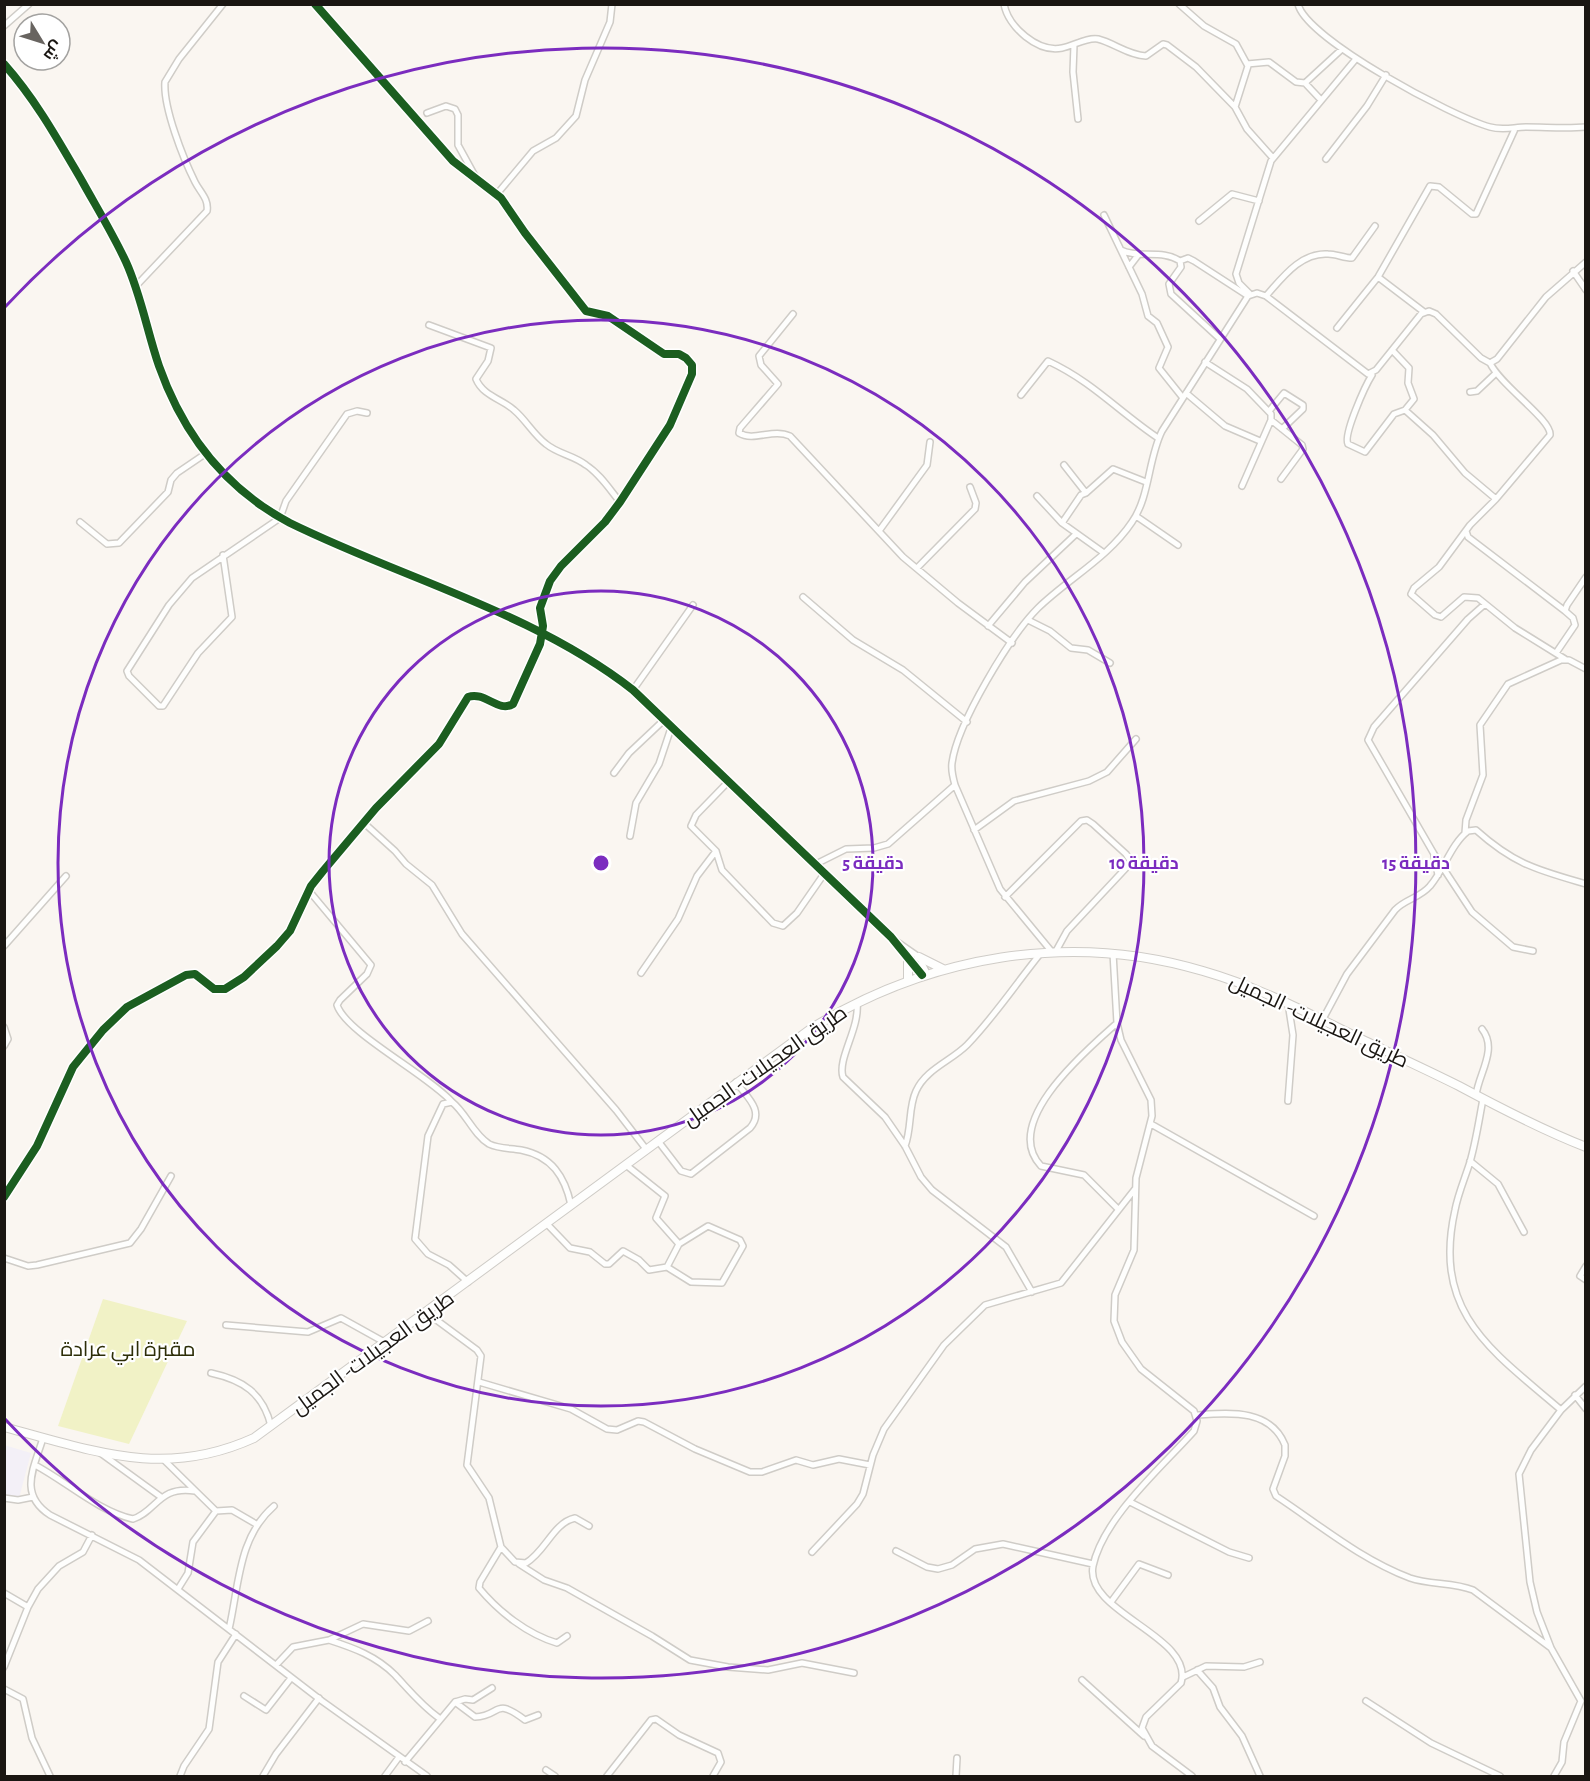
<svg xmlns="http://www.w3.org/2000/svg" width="1590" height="1781" viewBox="0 0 1590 1781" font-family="'Alegreya Sans',Cairo,sans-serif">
	<rect width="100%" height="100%" fill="#faf6f1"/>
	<!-- medical -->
	<path fill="#f3f0f7" d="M4,1445L31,1453L19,1498L5,1495Z"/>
	<!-- green -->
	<path fill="#f1f2c6" d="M103,1299L187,1321L129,1444L58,1426Z"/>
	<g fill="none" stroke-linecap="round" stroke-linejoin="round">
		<defs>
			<path id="street" d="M1004,4C1008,27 1038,53 1062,48C1073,46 1087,37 1098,39C1114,43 1128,55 1146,56L1163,44L1167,45L1196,67L1235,107
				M1179,4L1204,26L1236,44L1248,66L1235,107L1247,129L1273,158
				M1298,4C1306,39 1453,117 1490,127C1503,131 1514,127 1526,127C1547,127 1565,129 1586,127
				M4,26L29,4
				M1074,45L1073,72L1078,119
				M4,64C36,100 58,140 82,181C97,208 113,234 126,262C141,295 147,331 159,366C183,434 226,489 290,523C404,579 533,612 633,690L891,937L922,975
				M1247,64L1269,62L1296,82L1305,83L1342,49
				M1305,83L1321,100
				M427,113L446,106L455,109L458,115V145L475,176
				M1326,159L1367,106L1386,75
				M497,194L533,151L556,138L576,116L585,80L610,22L612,4
				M1104,215L1142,294L1148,316L1157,323L1168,347L1159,368L1183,398
				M1199,221L1232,194L1259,201
				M1121,250C1139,259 1162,249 1180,261L1181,267L1169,284L1171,294L1220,339
				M1180,261L1188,258L1194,261L1248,296
				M1129,267L1139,254
				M1573,271L1586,290
				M1378,277L1424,312
				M136,286L207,211C209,199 200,192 195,182C183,158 163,107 165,82L179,59L223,4
				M1250,294L1239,283L1236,274L1271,161L1355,60
				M1266,296C1282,278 1301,252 1328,254C1336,254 1344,258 1352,258L1375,226
				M793,314L759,356L761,365L778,384L740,428L739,433C754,442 773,428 790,436L903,557L958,603L1012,643
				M429,325L491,348L488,361L476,379C483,396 502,399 514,410C526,420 533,434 546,444C558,454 573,455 586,465C600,474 610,490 620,502
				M1337,328L1378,277L1430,186L1439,187L1472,214H1476L1515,129
				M1392,350L1409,368L1408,383L1414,399L1405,410
				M1205,362L1247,389L1271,414V420L1242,486
				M1490,363C1501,386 1552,420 1550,435L1496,499L1470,525L1439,567L1414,588L1411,594L1435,615L1441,617L1464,597L1478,598L1515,628L1565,659
				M1372,375C1365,386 1343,435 1348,444L1365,452L1394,414L1405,410L1433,435L1465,473L1496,499
				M1470,392L1477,391L1495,374
				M1186,393L1225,426L1260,441
				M1021,395L1048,361C1093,382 1119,412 1158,438
				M1270,410L1284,393L1303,405V409L1282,429
				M1271,420L1302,445L1303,449L1281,479
				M1086,493L1113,469L1146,482
				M1037,496L1062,523L1104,553
				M1136,516L1178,545
				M80,522L107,544L119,543L168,492L171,480L177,473L205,454
				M1062,523L1081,495L1086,493L1064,465
				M879,531L927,465L930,442
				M1466,531L1468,537L1565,611
				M223,555L232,617L198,653L163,706H159L129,676L127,671L169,605L192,578L280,518L286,501L347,414L357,411L367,413
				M917,568L975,509L976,503L970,487
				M803,597L853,640L903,670L967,722
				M1485,604L1468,619L1374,727L1368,740L1434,854L1472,912L1513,947L1533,951
				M1028,620L1050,631L1071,648L1088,650L1110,663
				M988,626L1025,582L1076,534
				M1556,653L1575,625L1573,618L1565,611L1567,605L1586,577
				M633,690L693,605
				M614,773L629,753L664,720
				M728,782L696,815L691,826L716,851L722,870L773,923L783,926L797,913L824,874
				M364,823L395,851L406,864L432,885L462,934L616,1110L646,1149
				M974,830L1014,801L1089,781L1107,772L1136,739
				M1465,833L1466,820L1483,775L1480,725L1508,684L1561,660H1569L1586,669
				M630,836L636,803L659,764L671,728
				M1434,856L1438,875
				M814,865L846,849L874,848L888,844L955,785
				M310,892L371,965L367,974L340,1000L337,1005C346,1033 427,1074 452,1102
				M1005,897L1081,821L1087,820L1093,824L1126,854L1130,860L1126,868L1067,931L1056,951
				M896,941L919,957L927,973
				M4,946L66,876
				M1052,952L1000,889L955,785C953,778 951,770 952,763C957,724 1010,636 1038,608C1069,578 1108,558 1132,522C1150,496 1148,459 1162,431L1248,296L1257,293L1266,296L1368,374L1376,370L1421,314L1429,311L1436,314L1481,358L1490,363L1497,359L1546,297L1586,262
				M1113,953L1117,1023L1121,1040L1151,1100L1152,1116L1136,1178L1134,1250L1115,1295L1114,1321L1122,1342L1141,1369L1194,1411L1197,1421L1194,1431C1162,1467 1103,1518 1093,1566C1084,1613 1195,1636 1181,1683L1146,1717L1142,1728L1152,1746L1192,1776
				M641,973L678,919L697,876L716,851
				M857,1003C860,1028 837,1059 843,1077L885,1117L905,1146L921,1177L932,1190L1006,1247L1032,1292
				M1323,1019L1347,974L1395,910C1405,899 1420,898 1430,886C1444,870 1451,844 1468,831L1476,830C1515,865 1538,870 1586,884
				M1117,1023C1088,1049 1000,1122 1041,1166L1084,1175L1118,1209
				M4,1027L8,1039L4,1046
				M1476,1095C1479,1073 1498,1049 1482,1029
				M1483,1099C1479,1120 1476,1141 1470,1162C1465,1178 1458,1194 1455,1210C1432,1313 1491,1350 1561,1410
				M1288,1101L1293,1035L1288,1003
				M1151,1124L1314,1216
				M658,1141L681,1171L691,1174L750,1128C765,1111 747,1097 736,1082
				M905,1146C912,1128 908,1108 916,1091C926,1069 951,1061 967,1045C994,1017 1016,984 1040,954
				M1470,1161L1498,1184L1524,1232
				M4,1197L37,1146L73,1067L103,1030L127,1007L186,975L195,974L214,989H225L244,977L277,946L290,931L311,886L323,871L376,808L439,744L468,697C485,691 498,713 513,704L540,644L543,626L540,608L550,581L561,566L605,522L620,502L670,425L692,374V365L686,358L679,354H664L608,316L586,311L525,233L501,198L453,161L315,4
				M547,1224L570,1248L590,1252L605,1264H609L623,1251L639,1260L649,1270L667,1267L679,1244L656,1218L665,1196L626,1165
				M4,1258L28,1266L37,1265L130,1243L141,1229L171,1176
				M1586,1266L1580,1276L1586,1280
				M667,1267L691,1282L722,1283L743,1246L740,1240L708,1226L679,1244
				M468,1282L449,1265L428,1254L415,1239L428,1136L443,1104L452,1102C466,1113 473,1134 489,1144C499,1149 511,1148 521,1150C552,1156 565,1177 571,1205
				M427,1313L477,1350L481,1356L467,1465L489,1498L501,1547L480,1582L479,1588C499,1612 527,1634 557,1643L567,1636
				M226,1325L308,1332L341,1318L386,1343
				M211,1373C243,1380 263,1393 271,1426
				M479,1382L571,1409L607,1429L617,1430L638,1421L644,1422L695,1449L750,1472H762L796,1460L813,1465L839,1459L870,1465
				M1575,1395L1586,1409
				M1196,1415C1228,1413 1270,1408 1285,1445V1456L1273,1489L1276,1496C1320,1525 1360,1559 1410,1578C1430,1585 1453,1582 1473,1590L1551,1648
				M43,1438C34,1468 18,1494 50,1515L139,1560L322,1701L427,1776
				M99,1452L161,1497
				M165,1461L216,1511L232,1510L256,1524
				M35,1465C67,1482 98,1511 133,1519C156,1512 159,1485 195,1491
				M4,1498L18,1500L33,1497
				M1130,1502L1229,1552L1249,1558
				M501,1547L515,1562L526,1563C546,1551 553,1523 575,1518L589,1526
				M896,1551L927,1567L938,1569L952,1565L975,1549L1003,1544L1093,1564
				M812,1552L857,1504L863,1494L873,1455L884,1429L944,1345L985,1305L1061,1283L1135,1189
				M519,1564L544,1580L567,1588L652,1636L690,1660L728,1667L768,1670L802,1663L854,1673
				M178,1589L188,1573L193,1542L216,1511
				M4,1593L28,1607
				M1111,1602L1139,1564L1168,1575
				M229,1629C239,1586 238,1537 274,1506
				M329,1640C354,1648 376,1656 395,1675C410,1691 421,1705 439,1718
				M276,1665L293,1647L329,1640L363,1624L409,1631L428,1621
				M4,1667L28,1607L38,1589L59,1566L83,1552L92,1535
				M1197,1670L1213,1688L1220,1707L1242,1736L1260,1776
				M1183,1677L1206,1666L1244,1667L1260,1662
				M1082,1680L1144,1736
				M4,1689L23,1699L32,1738L50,1776
				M244,1696L266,1710L291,1678
				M1366,1701L1431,1743L1500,1776
				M455,1702L475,1717C502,1716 493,1696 525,1720L538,1715
				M405,1762L455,1702L465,1699L473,1700L492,1688
				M546,1770L555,1776
				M180,1776L184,1766L209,1729L218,1662L236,1634
				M263,1776L276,1754L319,1698
				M385,1776L399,1757
				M607,1776L651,1720L656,1719L679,1735L718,1753L721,1762L713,1776
				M956,1776L957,1758
				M1554,1776L1562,1762L1564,1742L1581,1701L1551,1648L1537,1612L1530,1582L1519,1474L1531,1450L1561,1410L1586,1386"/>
			<path id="primary" d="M919,957L943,969
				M908,958V980
				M4,1427C94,1451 164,1479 254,1438L812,1028C929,956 1070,931 1203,971C1259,987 1310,1014 1361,1039C1394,1055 1427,1070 1459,1086C1500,1108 1542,1130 1586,1147"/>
		</defs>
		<!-- street casing -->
		<use href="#street" stroke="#cfccc7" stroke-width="8"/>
		<!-- primary casing -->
		<use href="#primary" stroke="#cfccc7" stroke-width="10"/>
		<!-- street -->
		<use href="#street" stroke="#fefefd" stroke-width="5"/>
		<!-- primary -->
		<use href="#primary" stroke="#fefefd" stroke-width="8"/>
		<defs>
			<path id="cycleway" d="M4,64C36,100 58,140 82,181C97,208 113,234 126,262C141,295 147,331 159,366C183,434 226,489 290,523C404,579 533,612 633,690L891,937L922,975
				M4,1197L37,1146L73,1067L103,1030L127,1007L186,975L195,974L214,989H225L244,977L277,946L290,931L311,886L323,871L376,808L439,744L468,697C485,691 498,713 513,704L540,644L543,626L540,608L550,581L561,566L605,522L620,502L670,425L692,374V365L686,358L679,354H664L608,316L586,311L525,233L501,198L453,161L315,4"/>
		</defs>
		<!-- cycleway casing -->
		<use href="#cycleway" stroke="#fff" stroke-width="11"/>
		<!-- cycleway -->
		<use href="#cycleway" stroke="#1b5e20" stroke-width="8"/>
	</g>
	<!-- distance rings -->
	<g fill="none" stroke="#7b2cbf" stroke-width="3">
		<circle cx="601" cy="863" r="272"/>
		<circle cx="601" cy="863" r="543"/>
		<path d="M5 307A815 815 0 1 1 5 1419"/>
	</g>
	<g text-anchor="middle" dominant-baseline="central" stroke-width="4.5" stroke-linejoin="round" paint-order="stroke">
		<!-- street labels -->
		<g font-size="21" fill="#1a1612" stroke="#fff">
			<text transform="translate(1319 1021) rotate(25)">طريق العجيلات- الجميل</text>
			<text transform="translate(765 1066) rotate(-35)">طريق العجيلات- الجميل</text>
			<text transform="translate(373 1353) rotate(-36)">طريق العجيلات- الجميل</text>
		</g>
		<!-- park labels -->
		<g font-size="21" fill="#2d2e08" stroke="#fff">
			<text x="128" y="1349">مقبرة ابي عرادة</text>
		</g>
	</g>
	<circle cx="601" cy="863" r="9" fill="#7b2cbf" stroke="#fff" stroke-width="3"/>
	<g font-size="18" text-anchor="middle" font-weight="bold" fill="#7b2cbf" stroke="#fff" stroke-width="4.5" stroke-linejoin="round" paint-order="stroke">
		<text x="873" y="869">5 دقيقة</text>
		<text x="1144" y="869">10 دقيقة</text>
		<text x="1416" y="869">15 دقيقة</text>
	</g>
	<!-- border -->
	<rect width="1590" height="1781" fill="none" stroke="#1a1612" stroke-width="12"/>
	<!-- north arrow -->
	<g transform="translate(42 42) rotate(128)"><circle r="28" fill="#ffffff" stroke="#a3a2a0" stroke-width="1.5"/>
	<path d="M0-4.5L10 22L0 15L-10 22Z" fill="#686460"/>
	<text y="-9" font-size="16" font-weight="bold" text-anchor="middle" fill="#1a1612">ش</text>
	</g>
</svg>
